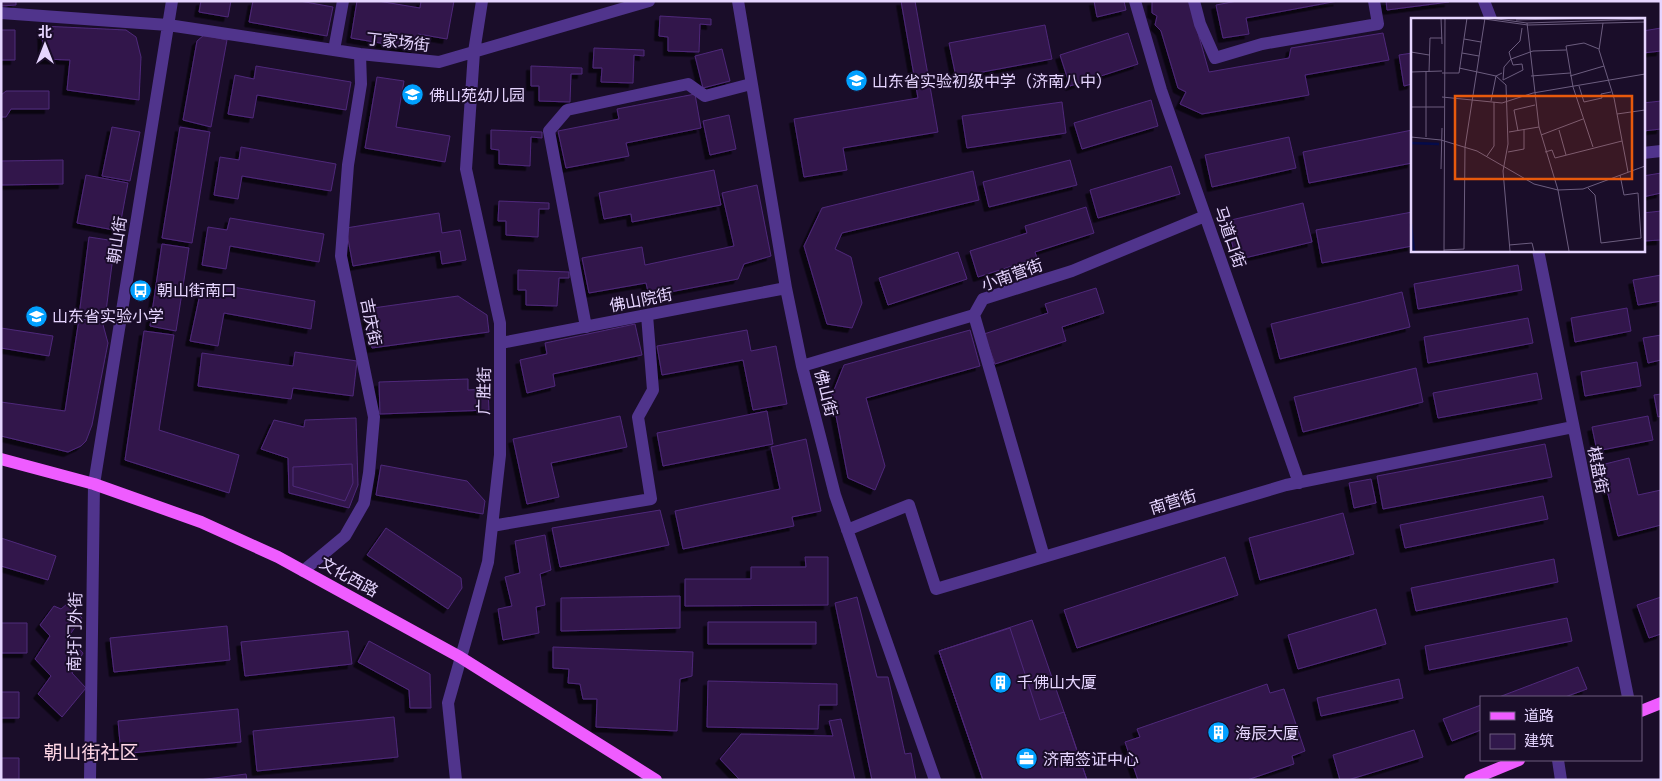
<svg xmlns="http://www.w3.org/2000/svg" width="1662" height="781" viewBox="0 0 1662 781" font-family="Cabin,'Noto Sans SC',sans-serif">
	<defs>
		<filter id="shadow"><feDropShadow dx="-4.5" dy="4.5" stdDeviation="0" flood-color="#0009"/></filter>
	</defs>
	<rect width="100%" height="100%" fill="#1a0d29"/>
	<!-- building -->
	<path fill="#31184c" stroke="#4f287a" filter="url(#shadow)" d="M1,1H16V5L1,6Z
		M201,1H231L228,17L199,12Z
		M253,1H300L333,7L327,36L249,22Z
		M357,1H378L420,8L421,1H454L447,39L418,34L415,49L351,38Z
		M901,1H915L938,132L843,148L847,170L804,177L794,119L918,98Z
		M1094,1H1124L1126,10L1097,17Z
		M1152,1H1189L1209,72L1289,58L1291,48L1383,33L1389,60L1305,75L1309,95L1202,114L1180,104L1186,92L1178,88L1161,31L1155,25L1157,16L1152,13Z
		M1237,1H1338L1246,18L1249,34L1223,38L1216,5Z
		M1386,1H1449V2L1387,10Z
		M660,16L711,19V25L700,24L699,52L668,51V37L659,36Z
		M1045,25L1052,59L956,77L949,43Z
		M42,26L126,30L136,37L141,57L139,100L67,90L70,60L43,59Z
		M1661,28V51L1643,53V31Z
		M1,30H15V60H1Z
		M1128,33L1138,64L1070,86L1060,55Z
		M204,35L227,40L211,127L183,120L197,41Z
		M594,48L644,50V56L634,55L633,83L601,82L602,68H593Z
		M722,49L730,81L703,88L695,56Z
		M1412,53V84L1404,86L1399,55Z
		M256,66L351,82L346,110L257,95L253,118L228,114L235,75L254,79Z
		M531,66L582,68V74H571L570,102L539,101V86H531Z
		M377,77L404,81L396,127L450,136L445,162L365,148Z
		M6,91H49V109H11L6,117H1V95Z
		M695,94L701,128L626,143L629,156L566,168L558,131L619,119L617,109Z
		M1151,100L1158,126L1082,149L1074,123Z
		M1661,101V129L1643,131V103Z
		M1062,102L1066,133L967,148L962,116Z
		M729,115L736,149L710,155L703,121Z
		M112,127L140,132L130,181L102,176Z
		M180,127L210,132L192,243L162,238Z
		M491,130L542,132V138L531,137L530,166L499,164V150L491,149Z
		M1412,130V163L1309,183L1303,152Z
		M1289,137L1296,168L1212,187L1205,155Z
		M241,147L336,164L331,191L242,176L238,199L214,195L220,157L239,160Z
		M63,160V184L1,185V161Z
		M1070,160L1077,185L989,207L983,182Z
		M1171,166L1180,194L1098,218L1090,190Z
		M714,170L721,205L632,222L631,214L604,219L599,193Z
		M973,171L979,200L842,233L835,249L851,257L862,303L852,328L827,324L804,246L822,208Z
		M1661,173V193L1643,197V176Z
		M86,175L128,183L119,231L77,223Z
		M757,185L771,256L744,264L738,279L649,296L646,283L589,293L582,258L642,247L645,265L734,246L722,193Z
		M499,201L549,203V209H539L538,237L506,235V221H498Z
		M1303,203L1312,242L1236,260L1227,221Z
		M1086,207L1094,233L1035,252L1037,258L978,277L970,251L1027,233L1025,226Z
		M1661,211V240L1643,241V213Z
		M1412,212V246L1322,263L1316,230Z
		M439,213L442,233L460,230L466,260L442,264L440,251L353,266L346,228Z
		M230,218L324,234L319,262L230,246L226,269L202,265L208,227L227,230Z
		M89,237L115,241L105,319L79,316Z
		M162,244L189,248L176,331L150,326Z
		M958,252L967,279L888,305L879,278Z
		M1518,265L1522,290L1418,309L1414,284Z
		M518,270L569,272V278H559L557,306L526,305V290H518Z
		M1661,275V301L1638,305L1633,280Z
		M221,285L315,301L311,329L224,313L218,346L190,341L200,294L219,298Z
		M1096,288L1104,313L1062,327L1066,341L995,364L984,334L1048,313L1045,304Z
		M1402,292L1410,327L1280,359L1271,324Z
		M458,296L487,315L489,332L372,348L366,309Z
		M1627,308L1631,331L1575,342L1571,318Z
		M1528,318L1533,343L1428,363L1424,337Z
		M79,319L102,321L108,343L92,425L86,441L81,446L68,452L1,436V402L65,411Z
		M635,324L642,355L553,374L555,386L527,393L520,360L547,354L545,343Z
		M1,328L53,336L49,356L1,348Z
		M747,330L751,351L776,346L787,404L753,410L743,360L662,375L657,346Z
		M970,330L980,366L866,398L885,466L875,490L848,478L832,395L844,365Z
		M144,331L174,335L159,430L239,455L229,493L125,460Z
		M1661,335V360L1648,363L1643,338Z
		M295,352L357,361L353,396L293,388L291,399L198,386L202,353L293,366Z
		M1637,362L1641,386L1585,396L1581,372Z
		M1416,368L1423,402L1303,432L1294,397Z
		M1537,373L1542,399L1438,418L1433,393Z
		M468,379V390L488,389L489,410L380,414L379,382Z
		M1661,394V416L1658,417L1654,395Z
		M767,411L773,444L663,466L657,433Z
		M620,416L627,447L551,463L559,497L527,504L513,439Z
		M1648,416L1653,440L1597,451L1592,427Z
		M356,418L358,485L349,508L289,493L288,458L261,449L274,420L304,427L305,420Z
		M806,439L821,511L792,517L794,526L683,549L675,511L780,489L771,447Z
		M1545,444L1552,477L1383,509L1377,476Z
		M1629,458L1638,495L1661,490V525L1618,536L1601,465Z
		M352,464L353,483L345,501L293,486V467Z
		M381,465L467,481L485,501L483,514L376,495Z
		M1371,479L1376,503L1354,508L1349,483Z
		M1543,496L1548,519L1405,548L1400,525Z
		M660,510L669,545L560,567L552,528Z
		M1343,513L1354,554L1260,580L1249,538Z
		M386,528L461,578L462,588L448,609L367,555Z
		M545,535L551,570L540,574L545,605L536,607L539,633L503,640L498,609L512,606L505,577L520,573L515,541Z
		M1,538L56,556L48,580L1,566Z
		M805,557H828V605L685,606V579H751V567H806Z
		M1225,557L1238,595L1077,648L1064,610Z
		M1554,559L1558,582L1416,611L1411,588Z
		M680,596V628L561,631V598Z
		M857,597L877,677H888L905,754L911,753L916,780H872L835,603Z
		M1661,597V634L1649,638L1637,605Z
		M67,604L82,618L68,637L83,653L72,673L86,688L62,717L38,694L51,676L35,659L50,636L40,625L54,606L61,609Z
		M1376,609L1386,644L1298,669L1288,635Z
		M1567,618L1572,641L1429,670L1425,646Z
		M1032,620L1064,712L1087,780H983L939,651Z
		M708,622H816V644H708Z
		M1,623H27V653H1Z
		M227,626L230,660L114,672L110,638Z
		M1010,628L1040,720L1064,712L1087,780H983L939,651Z
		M348,631L352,664L245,676L241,642Z
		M369,641L430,674L431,708H410L409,690L358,662Z
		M553,647L693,652L692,676L680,679L677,731L596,727L597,699H583L580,684L568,683L569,669L553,668Z
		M1578,667L1587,689L1565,697H1499Z
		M1399,679L1403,698L1321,716L1317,698Z
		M708,681L837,684V705H819L818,729L707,727Z
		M1267,684L1270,693L1284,689L1305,751L1292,756L1294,764L1247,780H1138L1125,742L1140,737L1137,729Z
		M1,692H19V718H1Z
		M1481,705V730L1452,741L1443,719Z
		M238,709L241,742L121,754L118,721Z
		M394,717L398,757L257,771L253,731Z
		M841,719L855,780H740L720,759L741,734L833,736L829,721Z
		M1414,730L1423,757L1348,780H1340L1333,755Z
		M1,758H19V780H1Z
		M246,774L247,780H199Z"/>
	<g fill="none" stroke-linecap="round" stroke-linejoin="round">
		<!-- minor -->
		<path stroke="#50348c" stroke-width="12" d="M738,1L786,288L802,366L835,495L935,780
			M1135,1L1161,90L1299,483
			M1194,1L1200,24L1215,58L1262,44L1378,24L1374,1
			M1484,1L1491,19
			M1,13L168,25L360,54L439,62L649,1
			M334,50L343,1
			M1643,153L1661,151
			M1538,250L1628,697
			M974,315L1044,557
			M586,327L549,131L567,110L688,84L705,96L751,84
			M501,343L786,288
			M802,366L974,315L983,299L1072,271L1205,216
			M492,526L651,499L638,417L653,390L647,315
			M847,530L909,505L936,589L1286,485L1573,427
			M303,571L345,536L364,503L369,473L374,417L341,256L348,165L361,84L360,54
			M1558,760L1561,780
			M90,780L94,484L172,1
			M456,780L448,703L488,562L500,455V323L466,169L474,52L482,1"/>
		<!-- major -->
		<path stroke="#ef5cff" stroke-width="12" d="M1,459L94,484L201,522L278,557L460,657L656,780
			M1641,711L1661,703
			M1470,780L1519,760"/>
	</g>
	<!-- icons -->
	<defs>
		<symbol id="school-disc" viewBox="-11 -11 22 22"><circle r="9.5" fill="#01a0ff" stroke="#1a0d29"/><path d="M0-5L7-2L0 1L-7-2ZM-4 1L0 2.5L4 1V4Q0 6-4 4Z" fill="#fff"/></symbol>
		<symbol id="bus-disc" viewBox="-11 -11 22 22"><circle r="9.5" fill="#01a0ff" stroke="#1a0d29"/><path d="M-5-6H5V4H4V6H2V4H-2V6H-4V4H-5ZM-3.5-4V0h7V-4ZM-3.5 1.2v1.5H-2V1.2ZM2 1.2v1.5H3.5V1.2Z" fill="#fff"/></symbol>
		<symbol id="building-disc" viewBox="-11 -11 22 22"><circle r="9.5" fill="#01a0ff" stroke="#1a0d29"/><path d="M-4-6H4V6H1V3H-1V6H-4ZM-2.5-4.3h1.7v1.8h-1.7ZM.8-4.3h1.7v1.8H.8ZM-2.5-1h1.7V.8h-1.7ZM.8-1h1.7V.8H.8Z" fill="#fff"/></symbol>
		<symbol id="office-disc" viewBox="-11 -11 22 22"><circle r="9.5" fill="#01a0ff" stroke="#1a0d29"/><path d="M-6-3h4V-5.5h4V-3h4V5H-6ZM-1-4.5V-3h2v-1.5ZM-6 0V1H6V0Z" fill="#fff"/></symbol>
	</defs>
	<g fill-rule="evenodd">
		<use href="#school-disc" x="844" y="68" width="25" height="25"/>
		<use href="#school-disc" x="400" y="82" width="25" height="25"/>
		<use href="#bus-disc" x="128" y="278" width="25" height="25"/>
		<use href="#school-disc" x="24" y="304" width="25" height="25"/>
		<use href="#building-disc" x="988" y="670" width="25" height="25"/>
		<use href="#building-disc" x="1206" y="720" width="25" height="25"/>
		<use href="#office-disc" x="1014" y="746" width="25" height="25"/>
	</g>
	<g text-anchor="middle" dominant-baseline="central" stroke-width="4" stroke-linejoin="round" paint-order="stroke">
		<!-- street labels -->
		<g font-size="16" fill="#e6d5ff" stroke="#1a0d29">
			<text transform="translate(398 42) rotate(6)">丁家场街</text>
			<text transform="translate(1230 237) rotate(71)">马道口街</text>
			<text transform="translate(117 240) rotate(-81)">朝山街</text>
			<text transform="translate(1012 275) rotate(-20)">小南营街</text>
			<text transform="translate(641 300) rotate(-11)">佛山院街</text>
			<text transform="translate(371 322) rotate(79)">吉庆街</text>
			<text transform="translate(484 391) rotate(-89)">广胜街</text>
			<text transform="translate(826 393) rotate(76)">佛山街</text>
			<text transform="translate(1598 470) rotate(79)">棋盘街</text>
			<text transform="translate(1173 502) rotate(-17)">南营街</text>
			<text transform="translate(349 577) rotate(29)">文化西路</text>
			<text transform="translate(75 632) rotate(-89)">南圩门外街</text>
		</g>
		<!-- poi labels -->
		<g font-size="16" fill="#e6d5ff" stroke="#1a0d29" text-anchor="start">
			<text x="872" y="81">山东省实验初级中学（济南八中）</text>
			<text x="429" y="95">佛山苑幼儿园</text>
			<text x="157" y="290">朝山街南口</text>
			<text x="52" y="316">山东省实验小学</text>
			<text x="1017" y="682">千佛山大厦</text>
			<text x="1235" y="733">海辰大厦</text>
			<text x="1043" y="759">济南签证中心</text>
		</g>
		<!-- quarter labels -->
		<g font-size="19" fill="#ffd7e6" stroke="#1a0d29">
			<text x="91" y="752">朝山街社区</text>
		</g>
	</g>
	<!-- overview -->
	<g transform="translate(1411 18)">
		<rect width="234" height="234" fill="#1a0d29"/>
		<path fill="none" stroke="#050b4a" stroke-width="2.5" d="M0,125L28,126M0,206L3,233"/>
		<path fill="none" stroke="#6c5d7f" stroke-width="1" d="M30,0L31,26M66,0L117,7L234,4M79,0L116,5L234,1M105,2L183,0M116,5L128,109L147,172M192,5L188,32L203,80L217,154M111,10L109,23L98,34L100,41L102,47L111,46L112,52L92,62L93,49L100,41L122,33L155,32M53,21L70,24M0,34L18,37M51,35L68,38M48,50L85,58L95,67L97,126L92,153L99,233M0,54L31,53M18,54L19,20H31M31,55H48L56,0M120,58L159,55M159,58L193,48M168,68L173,84L191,80L190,76L200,74M31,79L91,85L122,75L234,56M80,83L85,58L91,55M0,89H33M206,96L234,92M148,112L155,137M107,113L103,92L124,87M98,114L128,109M130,117L172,101M0,119L30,122L66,133L123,166L147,172L172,171L234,148M15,119V54M182,129L162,69L155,28L173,25L188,31M97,134L113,131V111M134,134L141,132L144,140L211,123M76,138L83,128V84M30,151L31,110M177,170L184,177L190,225L230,220L227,175L213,177L209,157M147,172L158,233M98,227L121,225L123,233M33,232L53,231L54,129L74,0M33,233L34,0"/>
		<path fill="#e8590c" fill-opacity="0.15" stroke="#e8590c" stroke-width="2.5" d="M44,78H221V161H44Z"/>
		<rect width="234" height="234" fill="none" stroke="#e6d5ff" stroke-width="2.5"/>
	</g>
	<!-- border -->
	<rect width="1662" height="781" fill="none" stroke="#e6d5ff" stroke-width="5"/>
	<!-- legend -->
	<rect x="1480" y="696" width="162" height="65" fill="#1a0d29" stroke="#6c5d7f"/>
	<rect x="1490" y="712" width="25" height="8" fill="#ef5cff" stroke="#6c5d7f"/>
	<text x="1524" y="721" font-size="15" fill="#e6d5ff">道路</text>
	<rect x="1490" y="734" width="25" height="15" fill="#31184c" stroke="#6c5d7f"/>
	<text x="1524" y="746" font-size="15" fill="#e6d5ff">建筑</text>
	<!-- north arrow -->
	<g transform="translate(45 45)" stroke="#1a0d29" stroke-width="4" paint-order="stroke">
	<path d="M0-4L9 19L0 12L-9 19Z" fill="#e6d5ff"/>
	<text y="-8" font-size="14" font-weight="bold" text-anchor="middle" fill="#e6d5ff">北</text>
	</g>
</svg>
